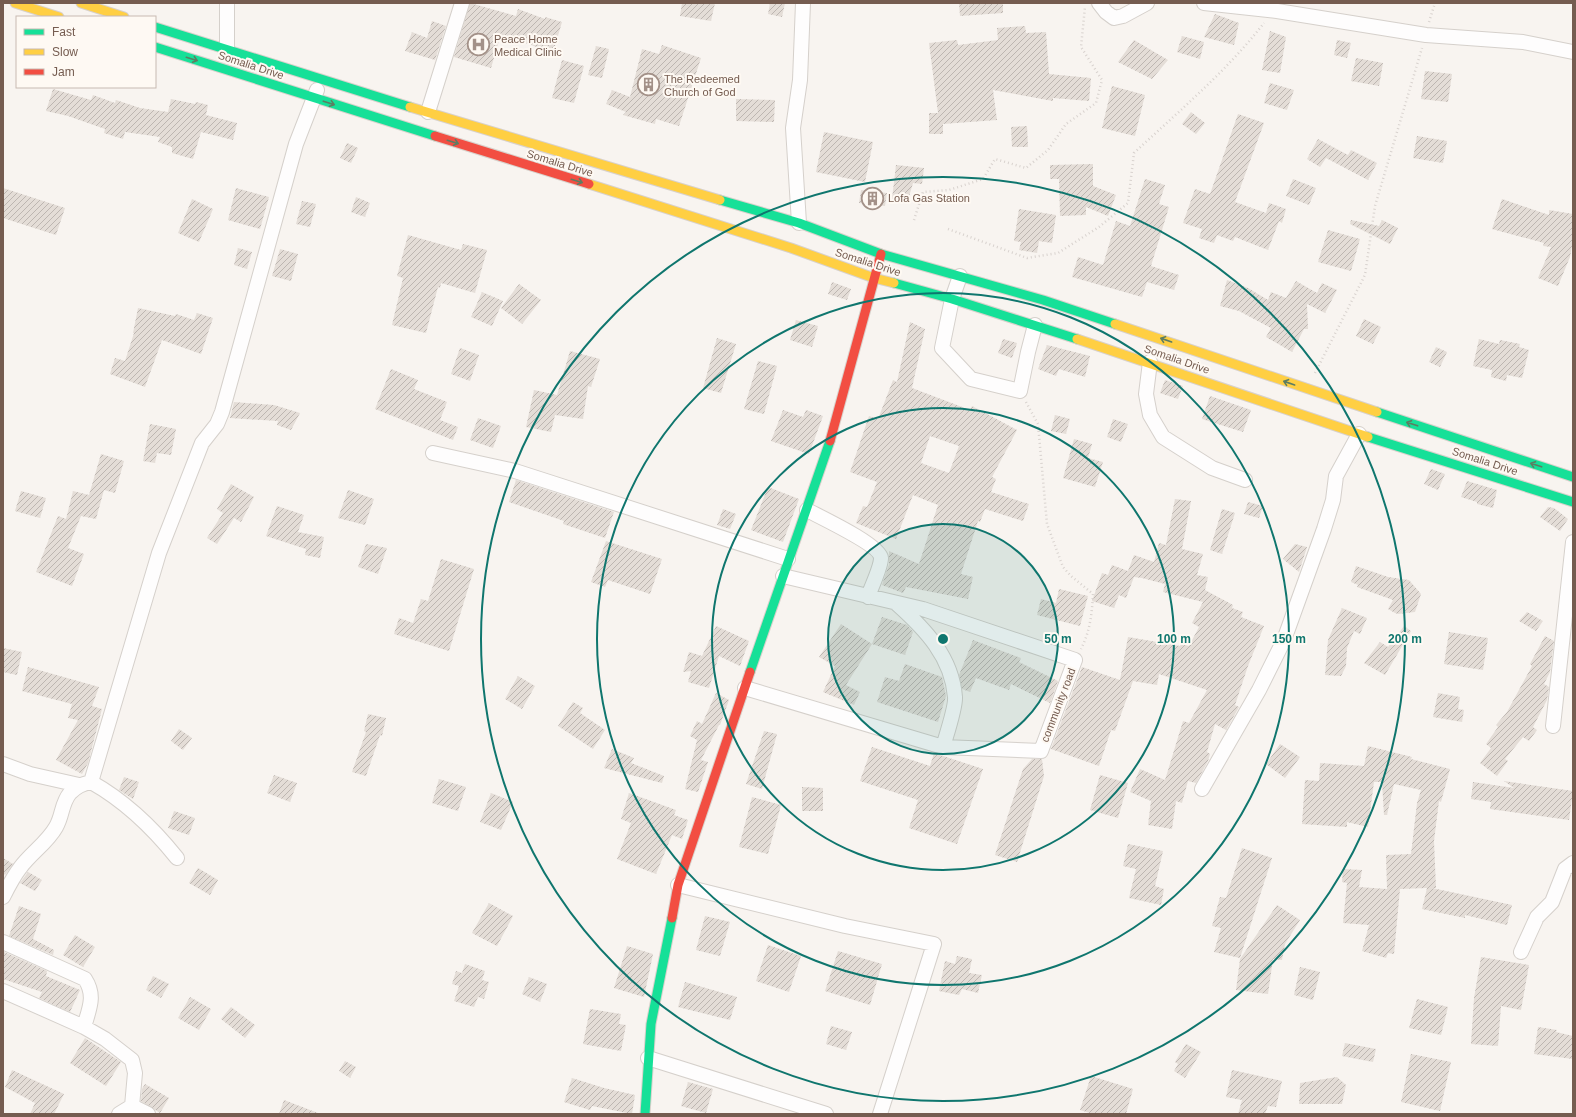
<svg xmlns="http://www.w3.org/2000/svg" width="1576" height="1117" viewBox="0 0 1576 1117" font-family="Helvetica,sans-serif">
	<defs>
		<pattern id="building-hatch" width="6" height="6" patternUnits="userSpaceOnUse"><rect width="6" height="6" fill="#e4ddd7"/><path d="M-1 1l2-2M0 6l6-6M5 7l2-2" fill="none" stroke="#bdb6b1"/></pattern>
	</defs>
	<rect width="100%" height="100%" fill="#f8f4f0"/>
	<!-- building -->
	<path fill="url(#building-hatch)" fill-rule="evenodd" d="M470,3L516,16L518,9L545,19V17L562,22L553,53L504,35L501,42L499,41L491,68L454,57Z
		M682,3H715L711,21L680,16Z
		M770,3H785L782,17L768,14Z
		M959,3H1003V13L960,16Z
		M1215,14L1239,23L1234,45L1204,37Z
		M432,21L446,26L435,60L405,51L412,32L427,38Z
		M1025,26L1026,33L1046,32L1049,74L1091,78L1089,101L1053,98V101L993,90L997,120L943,124V134H929V113H938L929,43L957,40L958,45L998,40L997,28Z
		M1270,31L1286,37L1280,73L1262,70Z
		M1182,36L1204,42L1200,59L1177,52Z
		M1134,40L1168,60L1152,79L1118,62Z
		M1337,40L1351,43L1347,58L1334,55Z
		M662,45L701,58L679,126L656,119L655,124L623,115L626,112L606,104L612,90L630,97L642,49L659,54Z
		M596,46L609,49L602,78L588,75Z
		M1356,58L1383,63L1379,86L1351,81Z
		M562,60L584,66L574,103L552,98Z
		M1425,71L1452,74L1448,102L1421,99Z
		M1270,83L1294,90L1287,110L1264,103Z
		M1112,86L1145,95L1135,136L1102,128Z
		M53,89L91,100L93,95L115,103L116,100L140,108L168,112L171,99L195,104L196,102L208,105L206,115L237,123L233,140L201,132L193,159L172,153V147L158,142L160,137L125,132L123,139L104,133L105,129L68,116L46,111Z
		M736,99L775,100L774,122L736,121Z
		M1191,112L1205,123L1196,134L1182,124Z
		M1238,114L1264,123L1235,202L1266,213L1269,203L1286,209L1282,223L1279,221L1268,250L1235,237L1233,241L1217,235L1214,243L1199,238L1202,229L1183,223L1195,189L1210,194Z
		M1027,126L1028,147H1012L1011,127Z
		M824,132L873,142L865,182L816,172Z
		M1417,136L1447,141L1443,163L1413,158Z
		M1318,139L1348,155L1351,150L1377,163L1368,180L1326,158L1320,167L1307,159Z
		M347,143L358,148L351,163L340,158Z
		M1093,164V186L1116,195L1108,216L1086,207V215L1060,216L1059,179H1050V165Z
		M896,165L924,168L922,184L913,183L908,200L892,199Z
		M1145,179L1165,185L1159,204L1169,207L1151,266L1179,275L1174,290L1147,282L1142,297L1072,277L1078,257L1103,265L1116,221L1130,226Z
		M1293,179L1316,188L1309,205L1286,196Z
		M3,188L65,208L56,235L3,218Z
		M236,188L269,197L260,229L228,220Z
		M861,190L887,193L885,206L859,203Z
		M356,197L370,203L365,217L351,212Z
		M192,199L213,209L199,242L178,233Z
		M1502,199L1549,215V210L1573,214V240L1570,257L1558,286L1538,278L1551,247L1543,246L1544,243L1492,229Z
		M302,201L316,204L310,227L296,224Z
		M1019,209L1056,215L1052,243L1039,241L1037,253L1019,250L1021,242L1014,241Z
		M1351,220L1379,226L1382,220L1398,228L1390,244L1350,224Z
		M1328,230L1360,239L1351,271L1318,262Z
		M408,235L461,250L463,244L487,250L475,293L441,283L440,288L438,287L426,333L392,325L403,278L397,276Z
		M238,248L252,252L247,269L234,265Z
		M280,249L298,254L291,281L272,276Z
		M1227,280L1248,288L1268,300L1271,292L1286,298L1296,281L1317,293L1322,283L1337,290L1325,313L1307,304L1308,329H1304L1292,352L1266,337L1271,328L1239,311L1220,306Z
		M832,282L851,289L847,300L828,294Z
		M519,284L541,300L522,324L501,308Z
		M482,292L503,301L492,326L471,317Z
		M138,308L175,316L176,314L194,320L197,313L213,318L201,354L162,340L145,387L110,374L115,358L125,361L134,333H133Z
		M1364,319L1381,327L1373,344L1356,336Z
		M796,320L818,326L812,347L790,340Z
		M910,322L925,329L912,388L970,410L972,406L1017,430L992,477L996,479L991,492L1029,504L1023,521L985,509L980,522L978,521L961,574L973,577L968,599L906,587L903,593L882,585L889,564V551L919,564L938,505L913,495L896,539L856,523L863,506L867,507L877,482L850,472L869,416L878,419L893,380L897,382ZM930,436L959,446L949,473L921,463Z
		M717,338L736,344L721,393L703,388Z
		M1003,339L1017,343L1012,358L998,353Z
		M1479,339L1499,344L1500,340L1520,344L1519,347L1529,350L1522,378L1507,375L1506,381L1491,377L1492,370L1473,366Z
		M1047,345L1090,356L1085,377L1059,369L1056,376L1038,369Z
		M1436,347L1447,352L1440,367L1429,362Z
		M460,348L479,355L470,381L451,374Z
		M570,351L600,359L591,387L588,386L583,419L555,415L551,432L526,427L534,390L557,395Z
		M758,361L777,366L764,414L744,409Z
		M391,369L418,380L414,389L447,402L440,420L458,427L453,440L375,409Z
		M1165,380L1183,386L1178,399L1160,393Z
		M1210,396L1251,410L1243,432L1202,419Z
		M234,402L274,405L300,413L291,430L277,425L278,421L230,418Z
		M783,410L803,417L806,410L823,416L809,454L771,441Z
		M1055,415L1070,419L1066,434L1051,431Z
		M478,418L501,426L493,448L470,440Z
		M1113,419L1128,424L1121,442L1107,437Z
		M150,424L176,429L171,455L157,453L155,463L143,461Z
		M1074,439L1092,444L1088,458L1103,462L1095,487L1063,478Z
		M101,454L124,461L115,493L104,490L96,519L81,516L68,548L84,554L72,586L36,572L58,516L66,519L73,491L89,495Z
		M1431,469L1445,474L1438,490L1424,484Z
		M516,480L614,512L605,538L563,524L564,521L509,502Z
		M1467,481L1497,490L1493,508L1477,504V502L1461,497Z
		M231,484L254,497L241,522L234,518L217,544L207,538L223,513L217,509Z
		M768,487L799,499L783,542L751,530Z
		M348,490L374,499L365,525L338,518Z
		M21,491L46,498L40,518L15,511Z
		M1175,499L1191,501L1182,549L1203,554L1197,575L1208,577L1205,590L1233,605L1232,608L1243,612L1241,617L1264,626L1248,666L1235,705L1239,707L1226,730L1215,724L1207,752L1210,754L1208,761L1196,783L1188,781L1182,803L1176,801L1172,829L1148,825L1151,801L1130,792L1140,769L1165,780L1183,721L1189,723L1207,690L1159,674L1157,685L1133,681L1115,731L1111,730L1099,766L1051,749L1082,667L1120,680L1128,637L1180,646L1181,644L1189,646L1199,627L1192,623L1203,602L1163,592L1165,584L1142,578L1134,577L1126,598L1119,595L1114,608L1092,601L1102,573L1108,575L1112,565L1128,571L1134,555L1154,562L1159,543L1166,545Z
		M1248,502L1263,506L1259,518L1244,514Z
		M277,506L304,515L298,532L324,537L320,558L305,555L306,549L266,536Z
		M1548,507L1554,508L1568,519L1560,531L1540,517Z
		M723,509L736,514L730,529L717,525Z
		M1222,509L1235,513L1222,554L1210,550Z
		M606,541L662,559L650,594L608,580L605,587L591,582Z
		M366,544L387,548L378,574L358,567Z
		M1295,544L1307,547L1299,572L1283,559Z
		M441,559L474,569L449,651L394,634L399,618L413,623L421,599L428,601Z
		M1356,566L1388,577L1409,580L1421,594L1415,612L1398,614L1395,613L1388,609L1393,600L1357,587L1358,585L1351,582Z
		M1059,589L1088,596L1080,626L1037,615L1041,599L1056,603Z
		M1342,608L1367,618L1360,634L1354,631L1347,648L1346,666L1341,676L1325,675L1328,640Z
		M1527,612L1543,621L1536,631L1519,621Z
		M882,617L907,625L913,632L905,655L872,644Z
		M841,624L872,644L846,685L860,692L854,705L823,692L835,666L819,657Z
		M716,626L749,641L740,666L719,656L709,688L688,682L691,671L683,672L689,652L702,656Z
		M1404,626L1411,631L1385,675L1364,663L1380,642L1388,647Z
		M1449,632L1488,638L1483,670L1444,664Z
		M1545,636L1554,641L1550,672L1544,684L1549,687L1547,700L1533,727L1537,730L1529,741L1523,737L1505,759L1508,761L1497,776L1480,763L1491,748L1486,744L1498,727L1496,725L1507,712L1532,666L1530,664Z
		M973,640L1021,658L1019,662L1058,681L1050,703L1011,684L1009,690L976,678L970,692L962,689L959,675Z
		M3,648L22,652L17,675L3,672Z
		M905,664L942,677L946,696L938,722L877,702L885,677L899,681Z
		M28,667L99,687L92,706L102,709L88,763L82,774L56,760L78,720L68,718L72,704L22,691Z
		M518,676L535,686L522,709L505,699Z
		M716,693L729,700L720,725H719L701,760L708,762L698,792L685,789L697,740L690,736L697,721L702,724Z
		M1438,693L1460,697L1458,709L1464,710L1462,722L1433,717Z
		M573,702L583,708L580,713L605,730L593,749L558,726Z
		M368,714L386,718L382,736L380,735L366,776L352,772L366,732L364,731Z
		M179,729L192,738L183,750L171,741Z
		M764,731L777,734L762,789L746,784Z
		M1280,744L1300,757L1285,778L1266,764Z
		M1368,746L1412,757L1411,759L1450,769L1441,802L1439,801L1434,841L1436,888H1432L1512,905L1507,925L1465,915V918L1422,909L1427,888L1400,889L1394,954L1388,953L1386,958L1362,951L1369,925L1343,923L1347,883L1342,882L1343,869L1362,870L1359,887L1387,889L1386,855L1411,854L1417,803L1421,790L1394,784L1387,815H1384L1382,782H1374L1368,827L1347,822V827L1302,824L1305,780L1319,781L1320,763L1364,766Z
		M872,747L930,766L934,753L983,769L957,844L909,828L918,800L860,781Z
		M612,749L634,758L631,763L664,776L662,783L604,768Z
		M1032,759H1042L1044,776L1017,862L995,855L1023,769Z
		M274,775L297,783L290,802L267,793Z
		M1100,775L1128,783L1118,818L1090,810Z
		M124,777L139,782L133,799L119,790Z
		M439,779L466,787L458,811L432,803Z
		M1504,781L1573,791L1569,820L1490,809L1491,802L1471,799L1473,782L1514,788Z
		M802,787L823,788V811H802Z
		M491,793L513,802L501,830L480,822Z
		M629,793L676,810L674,815L688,820L682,839L672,835L656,874L617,859L631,823L621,819Z
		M752,797L781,805L768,854L739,847Z
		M174,811L195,818L189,835L168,828Z
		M1128,844L1163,851L1155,886L1164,889L1161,905L1129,898L1136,869L1123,866Z
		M1242,848L1272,858L1240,958L1214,952L1221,928L1212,926L1220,897L1226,898Z
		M3,858L13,864L5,875L3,873Z
		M198,868L218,880L210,895L189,883Z
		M28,872L42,880L35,891L20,883Z
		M489,903L513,916L497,946L472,933Z
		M1277,905L1300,920L1285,944L1282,960L1273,959L1268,994L1236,990L1240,959Z
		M19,906L41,914L33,939L54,950L53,955L9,936Z
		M705,916L730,922L720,956L696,950Z
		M75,935L95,947L83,967L63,955Z
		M768,945L801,956L789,992L756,981Z
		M627,946L653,954L644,997L614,988Z
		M838,951L882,964L870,1005L825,991Z
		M4,952L47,971L46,976L80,990L70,1012L39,998L42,992L3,979Z
		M957,956L972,959L969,973L982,975L978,993L962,989L959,995L939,991L945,961L955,964Z
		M1481,957L1529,965L1521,1010L1501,1006L1498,1046L1471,1044L1474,998Z
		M465,964L485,971L482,980L489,982L484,999L478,997L474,1007L454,1001L459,986L452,984L456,971L462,973Z
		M1300,967L1320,972L1313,1000L1294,995Z
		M153,976L169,984L161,998L146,990Z
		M529,977L547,984L540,1002L522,994Z
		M685,982L737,997L730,1020L678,1007Z
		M190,997L211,1009L199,1030L178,1018Z
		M1417,999L1448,1007L1441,1035L1409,1028Z
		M231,1007L255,1025L245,1038L221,1019Z
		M590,1009L621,1014L619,1024L626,1025L621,1051L583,1044Z
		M831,1026L852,1032L846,1050L826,1044Z
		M1538,1027L1557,1030L1556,1032L1573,1036V1059L1534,1054Z
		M85,1038L121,1062L106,1086L70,1063Z
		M1345,1043L1376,1049L1373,1062L1342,1056Z
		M1186,1044L1201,1052L1185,1078L1174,1071L1178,1064L1175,1062Z
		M1411,1054L1451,1062L1440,1111L1401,1102Z
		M345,1061L356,1067L350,1078L339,1071Z
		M12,1070L64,1094L54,1114H30L35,1103L5,1087Z
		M1232,1070L1282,1081L1276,1107L1268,1106L1265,1114H1238L1242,1100L1226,1097Z
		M1091,1076L1133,1089L1126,1114H1093L1080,1110Z
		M1337,1077L1346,1085L1342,1104H1299L1300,1083Z
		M572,1078L604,1088L635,1095L632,1114L592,1106L590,1110L564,1102Z
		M688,1082L713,1089L706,1113L681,1106Z
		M145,1084L169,1098L160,1113L141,1101L142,1089Z
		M284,1100L318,1113L317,1114H279Z"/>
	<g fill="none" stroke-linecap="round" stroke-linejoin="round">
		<defs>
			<path id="street" d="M227,3V50
				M1099,3L1106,12L1114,18L1123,16L1147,3
				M1204,3L1277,11L1426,35L1523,42L1573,52
				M428,112L462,3
				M799,223L793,128L800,80L803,3
				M960,276L952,299L942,348L971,379L1020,391L1028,352L1035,325
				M1150,362L1146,394L1150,415L1163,437L1212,468L1245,480
				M433,453L515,471L788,559
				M807,510C820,517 880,545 881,558C881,568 871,587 868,597
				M897,604C925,629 952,657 955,697C956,707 946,736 943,747
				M745,688L943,747L1041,751L1075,660L923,609L783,576
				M1553,726L1573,542
				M3,764L30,774L79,785
				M91,782C125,801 153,828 177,858
				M1202,789L1259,690L1284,640L1324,529L1333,500L1336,476L1359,434
				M678,885L845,926L934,944L880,1114
				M3,897C8,887 13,877 20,868C31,853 47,843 56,827C63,815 61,804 70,793C77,786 82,784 91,782L159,553L202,443L217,424L222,412L296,144L317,90
				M3,942L85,979C96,996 89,1009 84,1027
				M1521,952L1537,917L1552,902L1565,869L1573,863
				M3,991L84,1027L105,1039L132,1060L135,1073L132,1106L148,1114
				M648,1058L826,1114
				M119,1114L132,1106"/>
			<path id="fast" d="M155,27L410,107
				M155,47L435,136
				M720,200L799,223L881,254L1043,300L1115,324
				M894,283L952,299L1077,339
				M1377,412L1573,477
				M1368,437L1573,502
				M750,672L830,441
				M645,1114L651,1024L672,918"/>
			<path id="slow" d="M15,3L59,17
				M81,3L124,17
				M410,107L720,200
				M589,184L791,248L874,278L894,283
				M1115,324L1377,412
				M1077,339L1368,437"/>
			<path id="jam" d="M435,136L589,184
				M830,441L881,254
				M672,918L678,885L750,672"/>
		</defs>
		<!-- street casing -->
		<use href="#street" stroke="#d5d0cb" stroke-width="16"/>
		<!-- fast casing -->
		<use href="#fast" stroke="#d8d1cb" stroke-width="11"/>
		<!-- slow casing -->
		<use href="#slow" stroke="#d8d1cb" stroke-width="11"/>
		<!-- jam casing -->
		<use href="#jam" stroke="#d8d1cb" stroke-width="11"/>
		<!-- path -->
		<path stroke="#d8d2ce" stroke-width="2.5" stroke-dasharray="1 3" stroke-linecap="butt" d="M1429,22L1435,3
			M914,220L923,192L949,190L983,179L995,159L1026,168L1048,150L1066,124L1096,103L1102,80L1081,47L1085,7
			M948,229L1027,258L1058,253L1099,227L1128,203L1134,153C1179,111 1226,72 1264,23
			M1315,373L1365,275L1375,206L1422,48
			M1026,402L1038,424L1047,524L1063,567L1071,576L1093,594C1092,613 1090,632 1081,649"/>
		<!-- street -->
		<use href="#street" stroke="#fefdfd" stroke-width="14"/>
		<!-- fast -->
		<use href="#fast" stroke="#16e098" stroke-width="9"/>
		<!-- slow -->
		<use href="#slow" stroke="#ffcf43" stroke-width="9"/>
		<!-- jam -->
		<use href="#jam" stroke="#f24e42" stroke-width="9"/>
	</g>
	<!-- one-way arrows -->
	<defs><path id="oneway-shaft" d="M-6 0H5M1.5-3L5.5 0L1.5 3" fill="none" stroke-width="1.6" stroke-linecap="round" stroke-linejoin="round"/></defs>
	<g stroke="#5d7d62">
		<use href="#oneway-shaft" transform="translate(192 59) rotate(17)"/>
		<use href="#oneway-shaft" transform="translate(329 103) rotate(18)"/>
		<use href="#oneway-shaft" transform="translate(453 142) rotate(17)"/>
		<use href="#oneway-shaft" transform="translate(577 181) rotate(17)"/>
		<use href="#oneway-shaft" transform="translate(1166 340) rotate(-161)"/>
		<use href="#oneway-shaft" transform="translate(1289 383) rotate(-161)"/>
		<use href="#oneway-shaft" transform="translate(1412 424) rotate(-162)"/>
		<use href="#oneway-shaft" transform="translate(1536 465) rotate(-162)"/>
	</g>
	<!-- distance rings -->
	<circle cx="943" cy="639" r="115" fill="#0f766e" fill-opacity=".12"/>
	<g fill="none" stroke="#0f766e" stroke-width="2">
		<circle cx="943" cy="639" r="115"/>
		<circle cx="943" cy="639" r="231"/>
		<circle cx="943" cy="639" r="346"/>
		<circle cx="943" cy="639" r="462"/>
	</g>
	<!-- icons -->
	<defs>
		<symbol id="hospital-ring" viewBox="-11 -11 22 22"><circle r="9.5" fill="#fef9f3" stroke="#a39188" stroke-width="1.5"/><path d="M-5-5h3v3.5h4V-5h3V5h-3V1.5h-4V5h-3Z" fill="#a39188"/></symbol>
		<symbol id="building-ring" viewBox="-11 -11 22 22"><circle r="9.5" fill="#fef9f3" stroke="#a39188" stroke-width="1.5"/><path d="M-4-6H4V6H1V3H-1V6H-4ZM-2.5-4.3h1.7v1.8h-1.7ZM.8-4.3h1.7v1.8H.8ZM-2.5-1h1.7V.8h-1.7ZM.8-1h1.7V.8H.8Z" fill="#a39188"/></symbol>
	</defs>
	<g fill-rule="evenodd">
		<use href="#hospital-ring" x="466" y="32" width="25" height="25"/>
		<use href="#building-ring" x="636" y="72" width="25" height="25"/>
		<use href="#building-ring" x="860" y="186" width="25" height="25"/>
	</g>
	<g text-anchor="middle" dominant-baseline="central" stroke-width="4" stroke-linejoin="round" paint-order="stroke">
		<!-- poi labels -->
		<g font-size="11" fill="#755c50" stroke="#fef9f3" text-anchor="start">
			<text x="494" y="39">Peace Home<tspan x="494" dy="13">Medical Clinic</tspan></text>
			<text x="664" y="79">The Redeemed<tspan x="664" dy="13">Church of God</tspan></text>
			<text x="888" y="198">Lofa Gas Station</text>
		</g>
		<!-- street labels -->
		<g font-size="11" fill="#755c50" stroke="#fef9f3">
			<text transform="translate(251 65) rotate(18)">Somalia Drive</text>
			<text transform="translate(560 163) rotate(17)">Somalia Drive</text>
			<text transform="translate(868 262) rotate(18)">Somalia Drive</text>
			<text transform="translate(1177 359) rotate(19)">Somalia Drive</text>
			<text transform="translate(1485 461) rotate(18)">Somalia Drive</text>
			<text transform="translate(1058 705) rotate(-69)">community road</text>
		</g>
	</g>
	<circle cx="943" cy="639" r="6" fill="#0f766e" stroke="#fef9f3" stroke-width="2"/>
	<g font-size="12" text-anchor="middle" font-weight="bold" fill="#0f766e" stroke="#fef9f3" stroke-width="4" stroke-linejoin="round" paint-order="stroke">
		<text x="1058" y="643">50 m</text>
		<text x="1174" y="643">100 m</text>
		<text x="1289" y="643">150 m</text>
		<text x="1405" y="643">200 m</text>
	</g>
	<!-- border -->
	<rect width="1576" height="1117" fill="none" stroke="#755c50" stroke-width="8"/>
	<!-- legend -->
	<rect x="16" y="16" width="140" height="72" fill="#fef9f3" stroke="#c7bab2"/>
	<rect x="24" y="29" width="20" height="6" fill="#16e098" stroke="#c7bab2"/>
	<text x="52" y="36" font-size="12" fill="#755c50">Fast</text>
	<rect x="24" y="49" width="20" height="6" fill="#ffcf43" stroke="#c7bab2"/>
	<text x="52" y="56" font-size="12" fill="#755c50">Slow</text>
	<rect x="24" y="69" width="20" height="6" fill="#f24e42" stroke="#c7bab2"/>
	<text x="52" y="76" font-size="12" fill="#755c50">Jam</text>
</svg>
